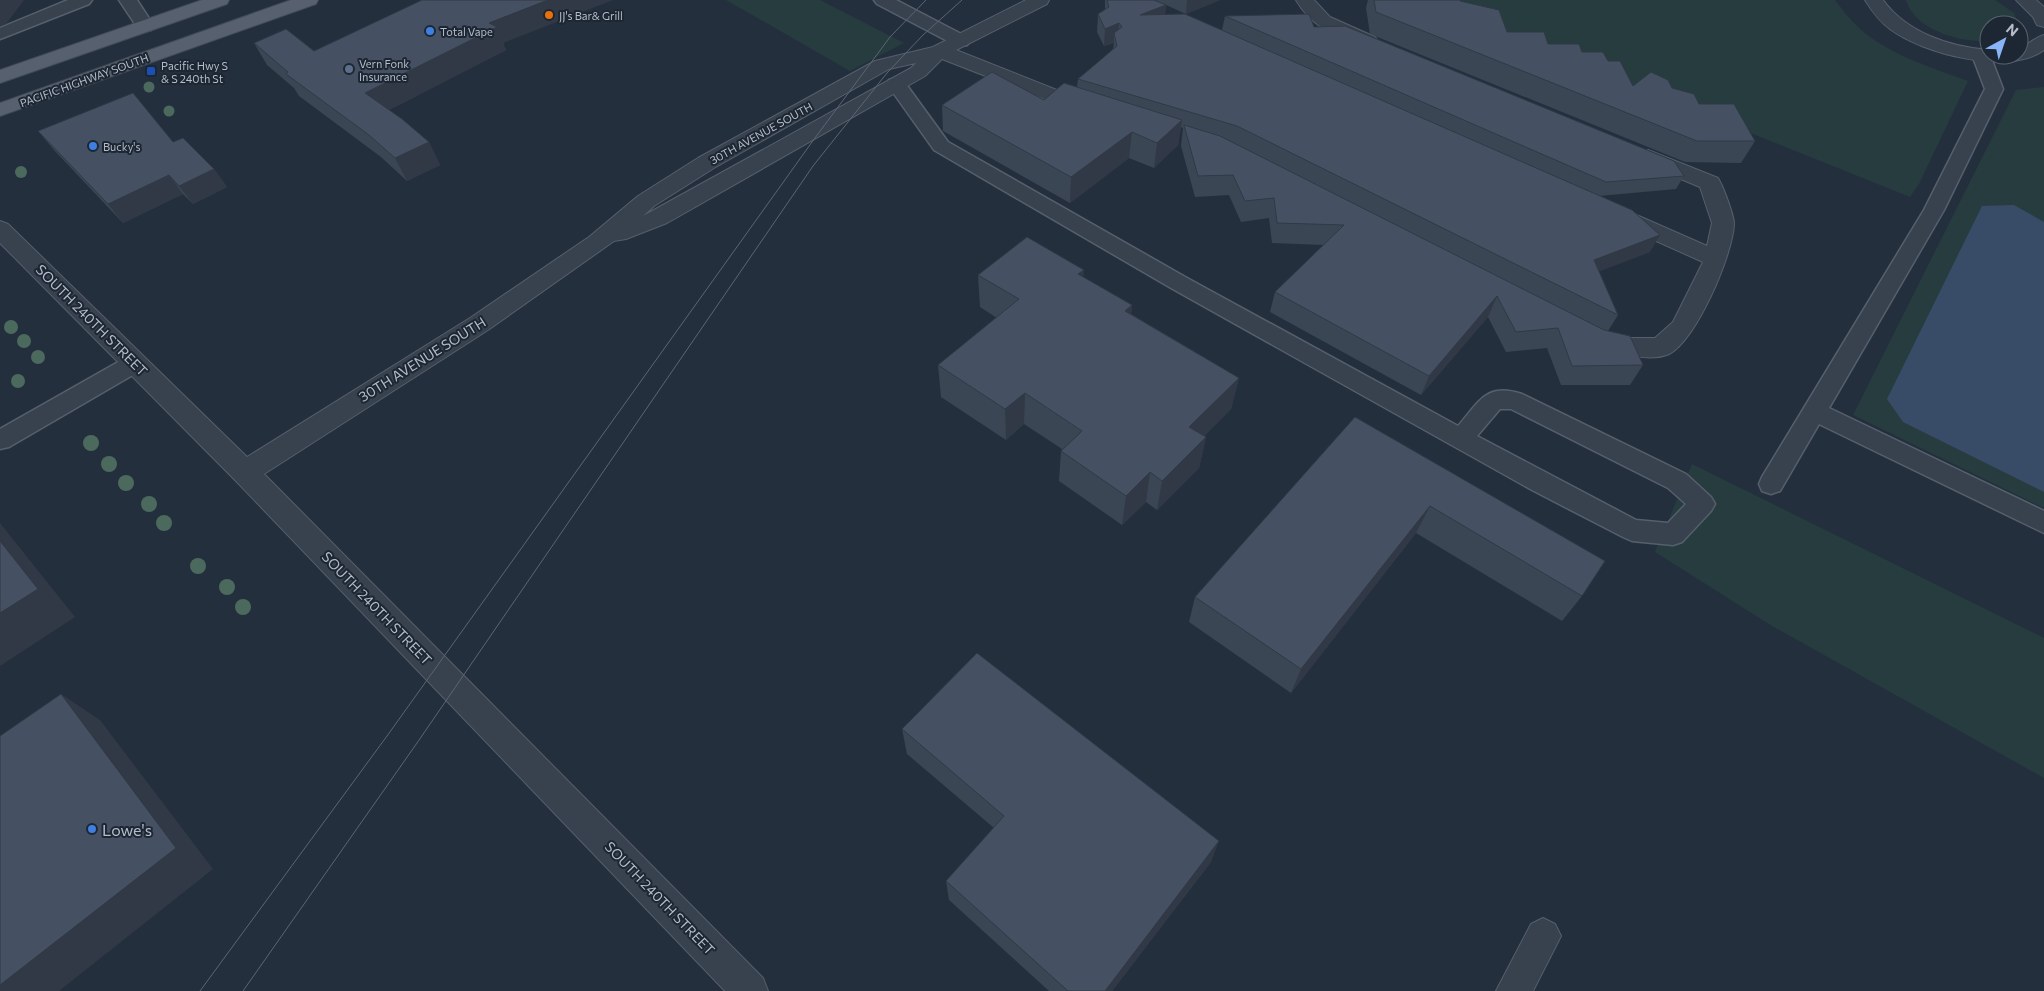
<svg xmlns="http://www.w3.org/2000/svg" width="2044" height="991" viewBox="0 0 2044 991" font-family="Commissioner,sans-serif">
	<rect width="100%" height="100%" fill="#242f3e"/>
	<!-- green -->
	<path fill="#263c3f" d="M726,0H820L904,43L850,71Z
		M1419,0H1835C1841,7 1846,15 1852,21C1882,53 1928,66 1968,81L1919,184L1910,197Z
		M1906,0H1995L2014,13L2019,25H1989V41C1961,43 1914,30 1906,0Z
		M2044,87V508L1853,415L2016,90Z
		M1692,464L2044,638V778L1772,626L1655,552Z"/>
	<!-- water -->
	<path fill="#394c67" d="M2014,205L2044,222V492L1903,422L1887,399L1982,206Z"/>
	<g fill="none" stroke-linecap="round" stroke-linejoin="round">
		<defs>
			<path id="service" d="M68,0H92L89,4L0,39V28Z
				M119,0H137L154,26L151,30L145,31L139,30Z
				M874,0H896L967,37L970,41L967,45L961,46L955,45L877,4Z
				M1981,50L1987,51L1990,55L2003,89L1944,210L1829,408L2044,511V533L1819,424L1780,491L1771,494L1762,491L1759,484L1762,477L1924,210L1985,89L1972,55L1975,51Z
				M896,78L903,80L948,142L1187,278L1458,426C1479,402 1486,382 1522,394L1686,474L1711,497L1715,504L1711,511L1682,542L1673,545L1632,541L1623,537L1532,490L1171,288L934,150L887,84L889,80ZM1500,409H1511L1668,488L1686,504L1668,523L1636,520L1477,436Z
				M135,355L143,357L146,363L143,369L9,447L0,449V429L127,357Z"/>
			<path id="minor" d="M1026,0H1049L1047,4L956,50L1092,104L1095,108L1092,112L1085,114L1078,112L942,59L925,76L667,223L626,239L614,241L488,330L264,474L763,978L768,991H725L235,480L0,243V221L8,224L247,457L470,318L589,237L638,196L698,158L875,61L933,47ZM916,63L911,68L643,216L654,206L714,168L889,69Z
				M1296,0H1314L1330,17L1375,37L1378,41L1375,45L1368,47C1339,40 1311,26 1296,0Z
				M1865,0H1883C1907,33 1950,47 1989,50V55H2019V47C2028,46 2035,37 2044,35V50C2009,76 1923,54 1890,29C1879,21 1872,11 1865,0Z
				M2016,0H2036L2044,7V27L2037,25L2033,17Z
				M1648,150L1718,178C1723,186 1734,215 1734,224C1733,254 1696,341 1669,354C1650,363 1609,352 1590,346L1587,340L1590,334L1599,331L1628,338H1655L1673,322L1703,262L1616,223L1613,218L1616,213L1624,210L1632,213L1707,246L1712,223L1700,187L1640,162L1637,157L1640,152Z
				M1543,918L1555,924L1561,936L1533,991H1496L1531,924Z"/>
			<path id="primary" d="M202,0H229L227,4L0,83V70Z
				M291,0H318L316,4L0,116V103Z"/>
		</defs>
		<!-- service casing -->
		<use href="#service" stroke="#565f6c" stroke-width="3"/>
		<!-- minor casing -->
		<use href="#minor" stroke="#565f6c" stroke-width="2"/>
		<!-- primary casing -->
		<use href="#primary" stroke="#414a57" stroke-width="2"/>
		<!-- service -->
		<use href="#service" fill="#38414e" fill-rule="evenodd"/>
		<!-- minor -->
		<use href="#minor" fill="#38414e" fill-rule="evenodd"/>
		<!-- primary -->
		<use href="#primary" fill="#56606e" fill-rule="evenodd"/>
		<!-- tram -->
		<path stroke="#5a6575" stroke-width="1" d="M200,991L387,736L812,142L890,37L926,0
			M243,991L417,743L813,166L887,73L923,35L962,0"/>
	</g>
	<!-- trees -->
	<g fill="#4b6a5d">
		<circle cx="149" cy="87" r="5.5"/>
		<circle cx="169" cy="111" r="5.5"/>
		<circle cx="21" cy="172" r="6"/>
		<circle cx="11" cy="327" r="7"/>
		<circle cx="24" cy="341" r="7"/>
		<circle cx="38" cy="357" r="7"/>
		<circle cx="18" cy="381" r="7"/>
		<circle cx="91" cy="443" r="8"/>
		<circle cx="109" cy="464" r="8"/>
		<circle cx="126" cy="483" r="8"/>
		<circle cx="149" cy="504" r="8"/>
		<circle cx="164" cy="523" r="8"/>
		<circle cx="198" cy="566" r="8"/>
		<circle cx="227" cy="587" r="8"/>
		<circle cx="243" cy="607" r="8"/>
	</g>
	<!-- wall -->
	<path fill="#3b4654" d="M1105,0H1220L1186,14L1166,5L1165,14L1222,30L1225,16L1314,27L1684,176L1676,189L1599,196L1650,252L1599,271L1618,315L1608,331L1643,365L1630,385H1561L1547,348L1506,352L1488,317L1421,395L1270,312L1275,292L1324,245L1272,243L1269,218L1241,222L1229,195L1195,197L1181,146L1183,128L1181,127L1178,145L1154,168L1129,158L1070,203L943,131L942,105L1044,100L1077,87L1078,79L1113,49L1114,43L1104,46L1097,32L1098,14L1105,10Z
		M1368,0H1460L1507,32L1548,44L1582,52L1608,61L1633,86L1672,88L1699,104L1755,141L1741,163L1685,162L1370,34L1366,8Z
		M254,43L314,51L503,43L506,50L389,110L429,142L440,165L407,181L381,157L299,96L294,88L267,65Z
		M38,131L173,142L214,169L227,187L193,204L183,194L123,223L54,150Z
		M978,275L1083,277L1132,305L1131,314L1239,378L1231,409L1204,436L1206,437L1199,468L1157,510L1146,502L1122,525L1059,481L1061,451L1062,449L1024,424L1006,440L941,397L938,365L997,318L980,307Z
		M1355,417L1582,596L1562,621L1416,533L1291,693L1189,622L1195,597Z
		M902,729L1211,862L1112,991H1049L949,900L946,881L994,828L907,754Z"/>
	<!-- shaded-wall -->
	<path fill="#303945" d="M0,0H24L6,24L0,26Z
		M548,0H613L503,43L506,50L377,116L365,93L489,23Z
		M1187,0H1220L1186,14Z
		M1166,5L1164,22L1140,15Z
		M1119,23L1118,41L1114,33V43L1104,46L1105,29Z
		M1182,120L1178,145L1154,168L1157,143Z
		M1132,132L1129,158L1070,203L1071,177Z
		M429,142L440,165L407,181L395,158Z
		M214,169L227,187L193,204L179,186Z
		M169,175L183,194L123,223L108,204Z
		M1660,235L1650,252L1585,277L1594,260Z
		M1084,270L1082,302L1078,274Z
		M1497,296L1488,317L1421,395L1429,376Z
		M1132,305L1129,337L1125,311Z
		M1239,378L1231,409L1184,457L1189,427Z
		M1025,393L1024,424L1006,440L1005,409Z
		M1206,437L1199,468L1157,510L1162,481Z
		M1150,472L1146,502L1122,525L1126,496Z
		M1430,506L1416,533L1291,693L1301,669Z
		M0,523L75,617L0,666Z
		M61,694L100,720L213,869L59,991H0V985Z
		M1219,841L1211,862L1112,991H1105Z"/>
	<!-- building -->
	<path fill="#455162" stroke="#303945" d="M422,0H548L489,23L497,27L365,93L402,119L429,142L395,158L369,135L286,74L288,72L254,43L286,29L314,51Z
		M1107,0H1154L1166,5L1140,15L1185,14L1632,210L1660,235L1594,260L1618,315L1237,126L1078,79L1117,46L1114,33L1122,27L1119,23L1105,29L1098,14L1109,7Z
		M1374,0H1460V1L1499,10L1507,32H1544L1548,44H1579L1582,52H1603L1608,61H1620L1633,86L1651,72L1668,80L1672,88L1694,94L1699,104H1734L1755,141H1697L1376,12Z
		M1309,14L1314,27L1345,26L1674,161L1684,176L1606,182L1225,16Z
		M992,72L1044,100L1064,83L1182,120L1157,143L1132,132L1071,177L942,105Z
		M133,93L173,142L183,138L214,169L179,186L169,175L108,204L38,131Z
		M1184,125L1220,136L1604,330L1630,336L1643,365L1572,366L1558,328L1516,332L1497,296L1429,376L1275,292L1344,225L1277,223L1274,198L1245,201L1233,175L1198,176Z
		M1027,237L1084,270L1078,274L1132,305L1125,311L1239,378L1189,427L1206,437L1162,481L1150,472L1126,496L1061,451L1082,431L1025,393L1005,409L938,365L1019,299L978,275Z
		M1355,417L1605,561L1582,596L1430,506L1301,669L1195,597Z
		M0,541L38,589L0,613Z
		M977,653L1219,841L1105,991H1068L946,881L1004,816L902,729Z
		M61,694L176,848L0,985V736Z"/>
	<!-- markers -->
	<circle fill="#e8710a" stroke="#1d2633" stroke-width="2" cx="549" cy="15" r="5"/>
	<g fill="#3f7fe0" stroke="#1d2633" stroke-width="2">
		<circle cx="430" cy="31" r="5"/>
		<circle cx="93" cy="146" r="5"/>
		<circle cx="92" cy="829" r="5"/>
	</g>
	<circle fill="#5c6f8a" stroke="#1d2633" stroke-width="2" cx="349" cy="69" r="5"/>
	<rect fill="#1a4fb4" stroke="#1d2633" stroke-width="2" x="146" y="66" width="10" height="10" rx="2.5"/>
	<g text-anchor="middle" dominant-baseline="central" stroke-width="4" stroke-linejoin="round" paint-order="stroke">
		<!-- far-poi labels -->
		<g font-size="11" fill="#b4bcc9" stroke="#1d2633" text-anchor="start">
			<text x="559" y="15">JJ's Bar&amp; Grill</text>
			<text x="440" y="31">Total Vape</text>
			<text x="359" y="63">Vern Fonk<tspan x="359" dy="13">Insurance</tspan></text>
			<text x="161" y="65">Pacific Hwy S<tspan x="161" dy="13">&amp; S 240th St</tspan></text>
			<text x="103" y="146">Bucky's</text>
		</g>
		<!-- far-street labels -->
		<g font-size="11" fill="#b4bcc9" stroke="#1d2633">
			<text transform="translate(84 80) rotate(-20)">PACIFIC HIGHWAY SOUTH</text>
			<text transform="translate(761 133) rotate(-29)">30TH AVENUE SOUTH</text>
		</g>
		<!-- street labels -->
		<g font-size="14" fill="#b4bcc9" stroke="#1d2633">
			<text transform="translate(92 320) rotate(45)">SOUTH 240TH STREET</text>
			<text transform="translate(422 359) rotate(-32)">30TH AVENUE SOUTH</text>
			<text transform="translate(377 608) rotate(46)">SOUTH 240TH STREET</text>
			<text transform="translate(660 898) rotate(46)">SOUTH 240TH STREET</text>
		</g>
		<!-- near-poi labels -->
		<g font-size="16" fill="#b4bcc9" stroke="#1d2633" text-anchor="start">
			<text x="102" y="829">Lowe's</text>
		</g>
	</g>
	<!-- north arrow -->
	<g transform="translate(2004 40) rotate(40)"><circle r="24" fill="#1d2633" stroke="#59626f"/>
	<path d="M0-4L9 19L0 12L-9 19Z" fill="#8ab4f8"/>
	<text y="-8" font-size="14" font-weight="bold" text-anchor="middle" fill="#b4bcc9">N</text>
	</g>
</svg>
